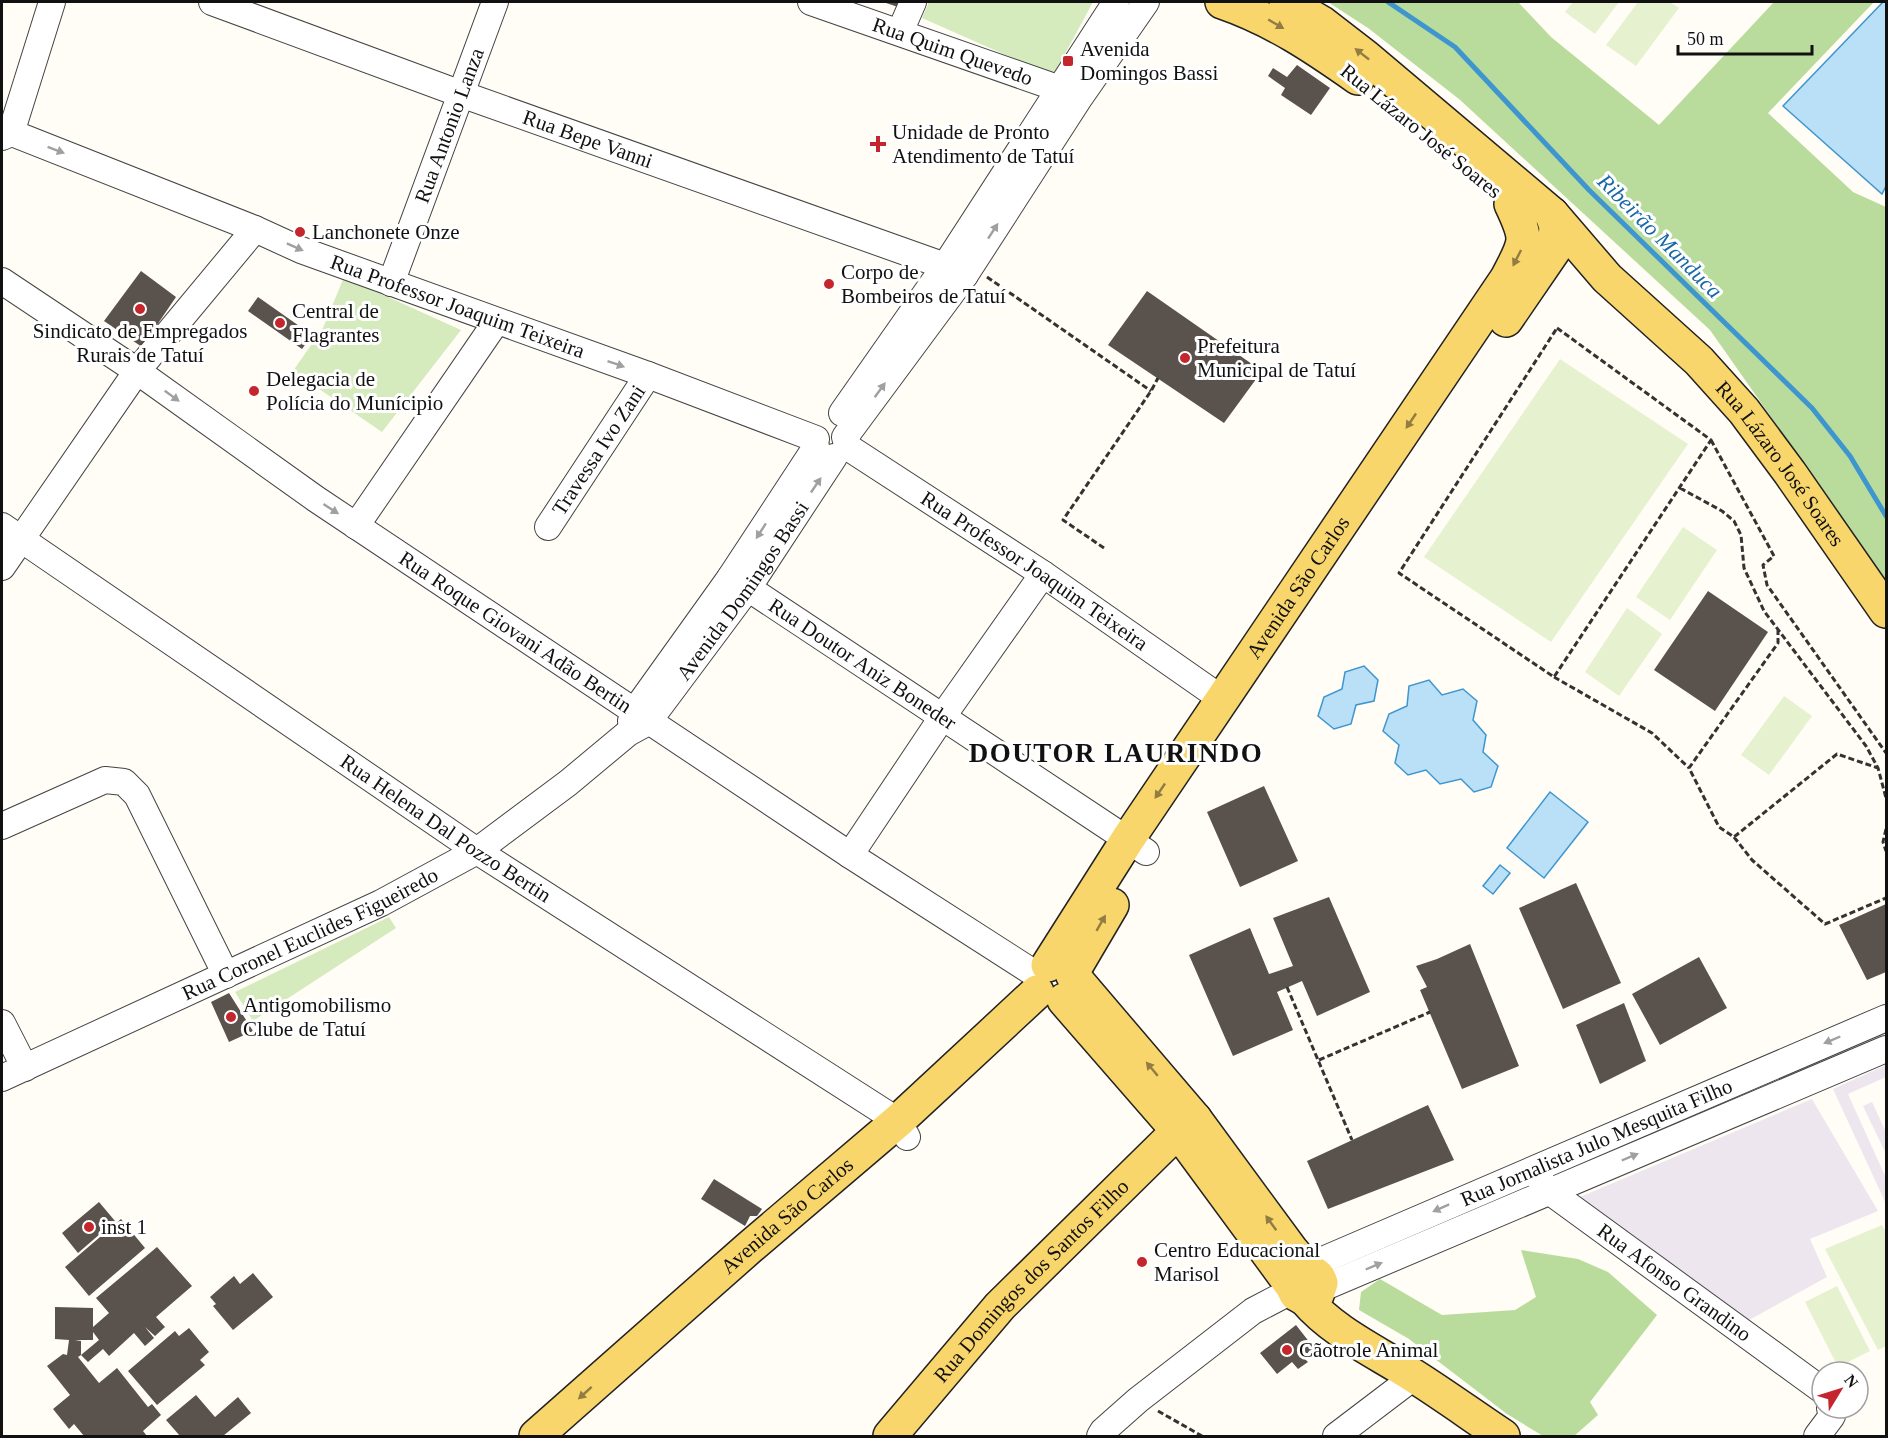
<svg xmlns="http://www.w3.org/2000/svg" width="1888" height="1438" viewBox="0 0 1888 1438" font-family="Georgia,serif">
	<rect width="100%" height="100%" fill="#fffdf5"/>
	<!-- industrial -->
	<path fill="#eee6ef" d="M1886,1065V1077L1848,1094L1886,1178V1204L1833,1089Z
		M1812,1099L1878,1211L1810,1239L1827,1277L1749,1320L1580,1197Z
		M1872,1102L1886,1132V1154L1863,1106Z"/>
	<!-- green -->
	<path fill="#d5ebbd" d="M929,2H1093L1053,76L922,18Z
		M344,277L461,330L382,432L293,371L323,328Z
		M389,917L396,928L253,1021L235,992Z"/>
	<!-- forest -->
	<path fill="#b9dc9c" d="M1328,2H1518L1551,37L1659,125L1774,2H1874L1768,113L1853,192L1886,207V581L1710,330L1459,99L1368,28Z
		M1521,1250L1578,1259L1608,1272L1657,1315L1590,1402L1598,1415L1574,1436H1543L1507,1414L1409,1339L1359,1310L1361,1292L1380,1279L1442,1315L1515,1310L1536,1297Z"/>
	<!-- pitch -->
	<path fill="#e6f2cf" d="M1573,2H1619L1595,34L1565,12Z
		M1638,2H1670L1679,8L1636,66L1606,45Z
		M1560,359L1688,444L1551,642L1424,557Z
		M1683,527L1717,550L1670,620L1636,597Z
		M1627,608L1662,634L1619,696L1585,672Z
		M1784,696L1812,716L1769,775L1741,755Z
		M1882,1225L1886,1232V1346L1878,1350L1825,1249Z
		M1837,1286L1870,1351L1838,1367L1805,1302Z"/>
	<!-- water -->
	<path fill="#b9e0f7" stroke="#3f96cf" stroke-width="1.5" d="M1883,2H1886V186L1882,194L1783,106Z
		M1364,666L1378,680L1374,701L1356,705L1351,724L1334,729L1318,716L1324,697L1342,689L1345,672Z
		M1429,680L1442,695L1463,689L1477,701L1473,720L1486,735L1483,752L1498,766L1491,787L1474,792L1461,779L1440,784L1426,770L1408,775L1395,763L1399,745L1383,731L1389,714L1407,706L1409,686Z
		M1550,792L1588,822L1544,878L1507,848Z
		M1500,865L1510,873L1493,894L1483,886Z"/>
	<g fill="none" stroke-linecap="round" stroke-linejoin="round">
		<!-- stream -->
		<path stroke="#3f96cf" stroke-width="5" d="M1388,2L1455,47L1589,190L1812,408L1850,456L1886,516"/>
	</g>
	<!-- building -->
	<path fill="#5a524d" d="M883,2H900L898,7Z
		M1297,65L1330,88L1311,115L1281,95L1285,88L1268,76L1273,68L1287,77Z
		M141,271L176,297L142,347L104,321Z
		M1147,291L1262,371L1224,423L1108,345Z
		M258,297L312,335L302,349L248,311Z
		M1708,591L1768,632L1715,711L1654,670Z
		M1264,786L1298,861L1240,887L1207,812Z
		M1576,883L1621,983L1563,1009L1519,908Z
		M1329,897L1370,992L1317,1016L1302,981L1277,992L1293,1030L1233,1056L1189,955L1250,928L1269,974L1293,966L1273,918Z
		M1886,904V972L1867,980L1839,925Z
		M1470,944L1519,1066L1462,1089L1420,990L1427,987L1416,966L1437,959Z
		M1699,957L1727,1008L1660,1045L1632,994Z
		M229,993L253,1031L229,1042L211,1002Z
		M1624,1003L1646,1061L1600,1084L1576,1025Z
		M1428,1105L1454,1160L1328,1209L1307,1161Z
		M714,1179L762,1209L757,1216H750L745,1226L701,1199Z
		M99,1202L115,1221L78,1253L62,1233Z
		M121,1219L145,1248L89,1296L65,1267Z
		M157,1247L192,1286L156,1317L165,1327L155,1336L145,1327L154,1338L145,1346L134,1333L109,1356L103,1349L88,1362L81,1355L99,1340L93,1332V1340H75L81,1341V1355L78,1357L99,1383L117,1368L148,1407L152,1404L161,1415L143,1431L147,1436H84L74,1424L69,1429L53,1409L70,1395L47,1366L63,1354L67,1355L69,1340L55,1339V1307L93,1308V1327L109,1313L96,1298Z
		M253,1273L273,1297L233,1330L213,1306L216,1304L210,1297L234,1276L240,1284Z
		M1296,1325L1314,1348L1303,1357L1308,1362L1298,1369L1292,1362L1277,1374L1260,1353Z
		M189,1328L209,1352L200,1360L205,1365L157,1405L128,1371L175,1331L179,1336Z
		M196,1395L215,1417L238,1397L251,1413L223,1436H180L166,1420Z"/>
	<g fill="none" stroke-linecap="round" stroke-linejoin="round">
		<defs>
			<g id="minor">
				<path id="s1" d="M212,2L461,94L945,266L965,275"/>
				<path id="s2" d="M811,2L1060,89"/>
				<path d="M900,32L913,2"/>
				<path id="s3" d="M2,129L255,229L301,250L648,375L816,439"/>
				<path d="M2,137L11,133L52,2"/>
				<path id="s4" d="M2,281L137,371L316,499L850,855L1037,975"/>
				<path id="s5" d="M391,283L495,2"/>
				<path d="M842,413L945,266L1116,2"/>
				<path d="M845,437L965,275L1080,97L1146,2"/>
				<path id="s6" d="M846,446L1043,574L1222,699"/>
				<path id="s7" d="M2,526L477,851L898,1121L907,1137"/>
				<path d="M356,526L496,322"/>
				<path id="s8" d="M548,527L648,375"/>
				<path d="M2,567L137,371L255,229"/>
				<path id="s9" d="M730,578L748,588L1146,852"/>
				<path d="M631,721L634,712L730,578L816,447"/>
				<path d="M2,826L105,780L124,782L137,795L226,975"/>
				<path d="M850,855L943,716L1043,574"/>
				<path d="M2,1023L25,1068"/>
				<path id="s10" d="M2,1078L381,903L477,851L568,783L628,733L648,722L748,588L834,457"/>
				<path id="s11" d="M1541,1181L1549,1191L1822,1390"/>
				<path id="s12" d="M1307,1269L1325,1259L1886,1018"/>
				<path d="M1320,1289L1886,1049"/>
				<path d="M1100,1436L1103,1431L1138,1400L1253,1311L1293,1290"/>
				<path d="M1336,1436L1415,1376"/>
				<path d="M1817,1436L1832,1416L1830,1408"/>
			</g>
			<g id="major">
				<path d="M1222,2C1274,20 1314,47 1358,78"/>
				<path id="s13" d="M1286,2L1322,23L1366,57L1552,214L1607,278L1699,361L1744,411L1790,473L1886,611"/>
				<path d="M1506,320L1554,250L1556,227L1552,214"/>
				<path id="s14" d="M1048,965L1128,839L1507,278C1526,241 1529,242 1511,204"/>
				<path d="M1072,973L1112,905"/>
				<path d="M1064,1000L1178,1131L1292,1286L1296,1294L1305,1299L1317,1295L1321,1283C1318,1273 1313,1274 1306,1268C1301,1264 1297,1256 1292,1251L1195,1119L1073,976"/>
				<path d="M1305,1299C1334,1333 1377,1352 1414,1376C1444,1395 1473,1416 1503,1436"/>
				<path id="s15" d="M536,1436L750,1247L898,1121L1037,992"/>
				<path id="s16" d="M890,1436L1000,1306L1178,1131L1195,1119"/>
			</g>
		</defs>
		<!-- minor casing -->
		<use href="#minor" stroke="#444" stroke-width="28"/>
		<!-- major casing -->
		<use href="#major" stroke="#222" stroke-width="36"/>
		<!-- path -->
		<path stroke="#333" stroke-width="3" stroke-dasharray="6 3" stroke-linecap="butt" d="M987,277L1151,391
			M1557,328L1711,440L1554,677L1399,573Z
			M1711,440L1774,556L1763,565L1767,585L1886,753
			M1680,488L1722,511L1734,521L1741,535L1744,568L1764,611L1866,746L1878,768L1886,798
			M1104,548L1063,520L1151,391L1158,378
			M1778,629V643L1689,768L1719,827L1734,837L1837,754L1878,768
			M1554,677L1652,733L1689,768
			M1886,829L1883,842L1886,851
			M1734,837L1752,860L1825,924L1886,898
			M1287,987L1352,1140
			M1319,1060L1430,1012
			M1158,1411L1202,1436"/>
		<!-- minor -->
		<use href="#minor" stroke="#fff" stroke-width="26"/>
		<!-- major -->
		<use href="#major" stroke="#f9d66b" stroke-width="33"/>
	</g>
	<!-- one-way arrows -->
	<defs><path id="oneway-solid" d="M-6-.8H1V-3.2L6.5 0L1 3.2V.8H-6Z" transform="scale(1.5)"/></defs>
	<g fill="#917d42">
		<use href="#oneway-solid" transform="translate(1276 24) rotate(30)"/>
		<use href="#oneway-solid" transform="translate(1362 54) rotate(-142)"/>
		<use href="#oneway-solid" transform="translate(1517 258) rotate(117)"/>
		<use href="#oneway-solid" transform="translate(1411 421) rotate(124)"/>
		<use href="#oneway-solid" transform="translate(1160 791) rotate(124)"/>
		<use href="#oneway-solid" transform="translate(1101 923) rotate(-60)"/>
		<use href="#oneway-solid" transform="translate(1152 1069) rotate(-130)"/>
		<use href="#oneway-solid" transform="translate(1271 1223) rotate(-126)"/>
		<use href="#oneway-solid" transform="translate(585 1393) rotate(138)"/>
	</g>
	<g fill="#a0a0a0">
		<use href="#oneway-solid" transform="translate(56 150) rotate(21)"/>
		<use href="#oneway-solid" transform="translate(993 231) rotate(-57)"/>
		<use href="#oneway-solid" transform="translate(295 247) rotate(24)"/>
		<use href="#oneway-solid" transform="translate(616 364) rotate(19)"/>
		<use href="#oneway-solid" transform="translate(880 390) rotate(-54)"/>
		<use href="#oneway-solid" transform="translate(172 396) rotate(36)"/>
		<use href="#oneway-solid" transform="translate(816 485) rotate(-56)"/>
		<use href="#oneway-solid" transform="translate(331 509) rotate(33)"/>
		<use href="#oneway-solid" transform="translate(761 531) rotate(123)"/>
		<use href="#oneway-solid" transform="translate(1832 1040) rotate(157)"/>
		<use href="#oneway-solid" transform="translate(1630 1157) rotate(-23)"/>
		<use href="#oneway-solid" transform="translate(1441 1208) rotate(156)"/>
		<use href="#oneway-solid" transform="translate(1374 1266) rotate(-23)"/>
	</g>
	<!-- markers -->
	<g fill="#c4262e" stroke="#fff" stroke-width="2">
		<rect x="1062" y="55" width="12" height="12" rx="3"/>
		<path d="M875 135h6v6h6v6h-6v6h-6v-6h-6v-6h6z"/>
		<circle cx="300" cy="232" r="6"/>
		<circle cx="829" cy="284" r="6"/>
		<circle cx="140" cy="309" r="6"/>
		<circle cx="280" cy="323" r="6"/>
		<circle cx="1185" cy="358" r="6"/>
		<circle cx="254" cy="391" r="6"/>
		<circle cx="231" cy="1017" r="6"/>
		<circle cx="89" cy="1227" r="6"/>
		<circle cx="1142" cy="1262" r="6"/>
		<circle cx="1287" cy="1350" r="6"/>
	</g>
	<g text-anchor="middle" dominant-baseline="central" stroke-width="6" stroke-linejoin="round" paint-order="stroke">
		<!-- poi labels -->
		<g font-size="21" fill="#111" stroke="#fff" text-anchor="start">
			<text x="1080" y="49">Avenida<tspan x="1080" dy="24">Domingos Bassi</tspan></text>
			<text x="892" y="132">Unidade de Pronto<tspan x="892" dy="24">Atendimento de Tatuí</tspan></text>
			<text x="312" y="232">Lanchonete Onze</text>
			<text x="841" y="272">Corpo de<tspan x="841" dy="24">Bombeiros de Tatuí</tspan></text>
			<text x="292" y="311">Central de<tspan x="292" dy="24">Flagrantes</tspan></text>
			<text x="140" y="331" text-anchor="middle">Sindicato de Empregados<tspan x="140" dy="24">Rurais de Tatuí</tspan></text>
			<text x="1197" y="346">Prefeitura<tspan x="1197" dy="24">Municipal de Tatuí</tspan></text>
			<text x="266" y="379">Delegacia de<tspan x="266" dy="24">Polícia do Munícipio</tspan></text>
			<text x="243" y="1005">Antigomobilismo<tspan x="243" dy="24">Clube de Tatuí</tspan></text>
			<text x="101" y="1227">inst 1</text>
			<text x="1154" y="1250">Centro Educacional<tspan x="1154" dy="24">Marisol</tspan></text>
			<text x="1299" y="1350">Cãotrole Animal</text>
		</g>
		<!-- street labels -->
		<g font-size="21" fill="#111" stroke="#fff">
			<text stroke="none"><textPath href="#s2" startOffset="150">Rua Quim Quevedo</textPath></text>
			<text stroke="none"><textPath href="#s5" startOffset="168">Rua Antonio Lanza</textPath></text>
			<text transform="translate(1421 131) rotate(39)">Rua Lázaro José Soares</text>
			<text stroke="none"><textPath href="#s1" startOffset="400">Rua Bepe Vanni</textPath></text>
			<text stroke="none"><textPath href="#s3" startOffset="489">Rua Professor Joaquim Teixeira</textPath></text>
			<text stroke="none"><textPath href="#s8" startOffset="92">Travessa Ivo Zani</textPath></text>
			<text stroke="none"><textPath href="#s13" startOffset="680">Rua Lázaro José Soares</textPath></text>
			<text stroke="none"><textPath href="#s6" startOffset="226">Rua Professor Joaquim Teixeira</textPath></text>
			<text stroke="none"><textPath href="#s14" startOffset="453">Avenida São Carlos</textPath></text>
			<text stroke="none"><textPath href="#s10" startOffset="903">Avenida Domingos Bassi</textPath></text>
			<text stroke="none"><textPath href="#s4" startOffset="622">Rua Roque Giovani Adão Bertin</textPath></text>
			<text stroke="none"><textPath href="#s9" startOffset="158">Rua Doutor Aniz Boneder</textPath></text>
			<text stroke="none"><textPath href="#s7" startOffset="537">Rua Helena Dal Pozzo Bertin</textPath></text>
			<text stroke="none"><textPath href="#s10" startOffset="340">Rua Coronel Euclides Figueiredo</textPath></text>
			<text stroke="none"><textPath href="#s12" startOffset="316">Rua Jornalista Julo Mesquita Filho</textPath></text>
			<text stroke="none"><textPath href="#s15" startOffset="334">Avenida São Carlos</textPath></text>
			<text stroke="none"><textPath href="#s16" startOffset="210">Rua Domingos dos Santos Filho</textPath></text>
			<text stroke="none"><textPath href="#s11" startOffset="168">Rua Afonso Grandino</textPath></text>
		</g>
		<!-- water labels -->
		<g font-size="22" font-style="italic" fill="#1768a6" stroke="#fff">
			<text transform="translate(1660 236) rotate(45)">Ribeirão Manduca</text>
		</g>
		<!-- district labels -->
		<g font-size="27" font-weight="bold" letter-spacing="1.5" fill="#111" stroke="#fff">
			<text x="1116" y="753">DOUTOR LAURINDO</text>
		</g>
	</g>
	<!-- border -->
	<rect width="1888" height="1438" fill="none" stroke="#111111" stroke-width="6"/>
	<!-- north arrow -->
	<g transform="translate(1840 1390) rotate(52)"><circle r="28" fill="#ffffff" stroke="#a0a0a0" stroke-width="1.5"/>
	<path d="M0-4.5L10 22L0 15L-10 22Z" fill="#c4262e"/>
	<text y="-9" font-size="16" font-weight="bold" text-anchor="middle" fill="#111111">N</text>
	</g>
	<!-- scale -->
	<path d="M1678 45v9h134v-9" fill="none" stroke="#111111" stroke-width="3"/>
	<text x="1687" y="45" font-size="18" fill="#111111" stroke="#ffffff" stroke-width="4.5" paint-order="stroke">50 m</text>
</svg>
